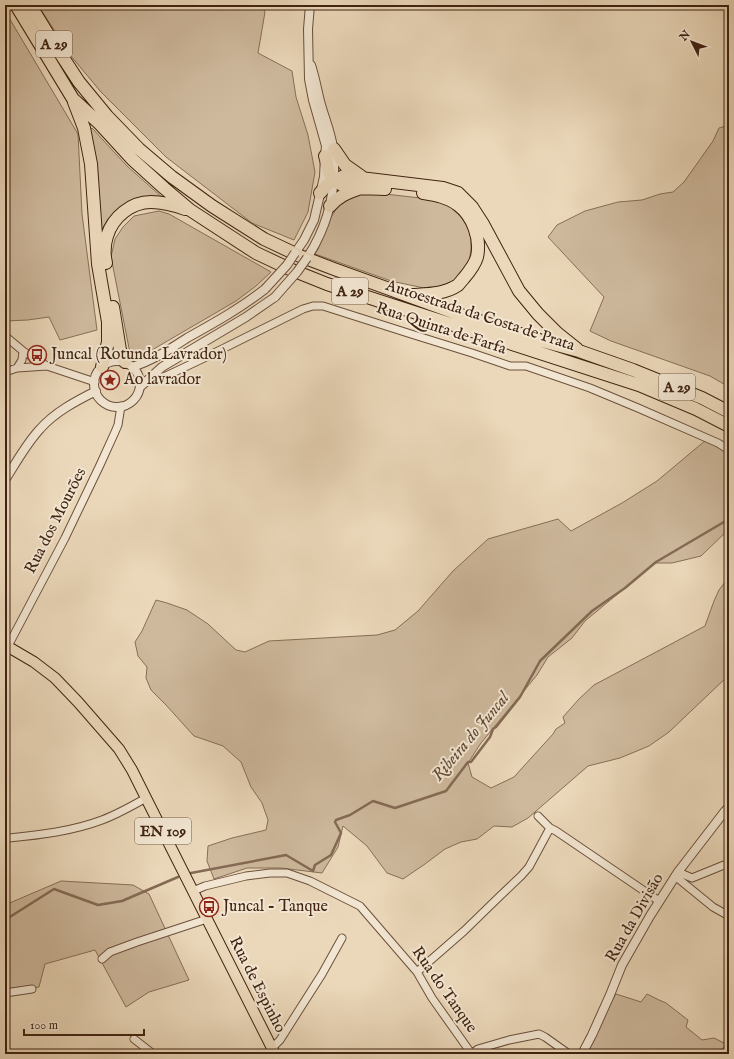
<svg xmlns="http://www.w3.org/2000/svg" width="734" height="1059" viewBox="0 0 734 1059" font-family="'IM FELL English',serif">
	<rect width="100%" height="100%" fill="#ebd8ba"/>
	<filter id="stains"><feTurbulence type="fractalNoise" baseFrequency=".005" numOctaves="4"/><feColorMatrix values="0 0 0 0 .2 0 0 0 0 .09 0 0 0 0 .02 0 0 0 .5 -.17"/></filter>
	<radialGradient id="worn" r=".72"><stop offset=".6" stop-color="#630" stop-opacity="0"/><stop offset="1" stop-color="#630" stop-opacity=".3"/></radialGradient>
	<!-- green -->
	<path fill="#ceb99d" stroke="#876e57" d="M38,5H262L265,12L258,53L292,71L296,97L308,135L315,172L308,212L294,240L252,223L166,157L101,92L71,56Z
		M5,11L78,134L82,214L97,330L60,340L49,317L28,320L5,321Z
		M729,125V387L710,376L611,341L590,331L604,297L548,237L557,225L585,211L618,202L642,200L660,194L673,192L684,182L713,141L719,128Z
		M92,128L127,166L163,198C155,197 147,196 138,198C123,201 108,216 102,230C100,235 100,242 99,248L88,131Z
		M368,192L429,199L444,203L456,211L467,224L471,238V249L469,262L462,274L453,282L439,287L424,288L391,281L315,254L318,249C325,233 330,211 345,200C351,195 361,194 368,192Z
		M159,211L169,214L271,272L256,286L236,301L152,350L136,358L130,353L111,257L115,239L123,227L134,216Z
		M706,440L729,453V529L701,556L672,563H655L585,621L572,638L548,657L537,675L481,743L468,763L472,777L491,788L514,777L553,734L556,729L565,723L563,717L579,699L594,685L705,626L714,601L719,590L729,577V675L669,732L649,746L620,758L588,766L528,818L512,827L494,826L477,839L461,842L445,849L425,864L403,879L387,873L367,846L343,826L338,847L322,873L281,868H247L214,879L207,861L208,846L232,838L266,830L268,820L262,803L251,787L241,762L223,746L194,736L166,705L151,690L146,678L147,667L138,656L135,642L142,631L156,600L167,603L187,610L208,624L236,650L245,652L269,641L377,635L395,630L418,611L453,571L488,539L558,519L571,531L622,503L657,481Z
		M61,881L133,885L149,894L189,980L149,992L126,1007L95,950L45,964L39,987L5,991V905Z
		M616,994L641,1002L647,994L659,1000L666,1003L688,1020L686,1027L702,1040L714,1038L726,1044L719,1054H585L605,1012Z"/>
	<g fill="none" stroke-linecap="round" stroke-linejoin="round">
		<!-- stream -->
		<path stroke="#846a54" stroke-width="2.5" d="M191,873L286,855L313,871L315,865L331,855L341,833L335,822L336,820L350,815L373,801L395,808L446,791L468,762H471L490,737L493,729L496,727L520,697L540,661L592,611L625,588L656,562L729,519
			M5,920L54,889L98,905L122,901L178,877"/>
		<defs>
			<path id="minor" d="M5,336L23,351L47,366L95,382
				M17,368L22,360L23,351
				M5,372L17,368L47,366
				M147,381L166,376L202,359L303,309L313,306H323L411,334L472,353L510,366H526L590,388L638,408L718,443L729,450
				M8,646L65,538L100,465L115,432L118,425L121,406
				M550,828L556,831L659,901
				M5,839L9,838C40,835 73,831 102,820C118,814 132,806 146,798
				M678,872L692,878L724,865H729
				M675,876L713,907L729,916
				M193,891L205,886L246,876L270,873H287L310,881L360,906L417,972L432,998L471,1053
				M102,959L110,952L137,942L207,919
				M417,972L464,931L500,896L521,876L529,867L550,828L538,816
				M5,993L32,989
				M134,1039L152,1053L153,1054
				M272,1048L280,1040L322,974L342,938
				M471,1054L478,1049L509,1040L539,1034L545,1037L569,1054"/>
			<path id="tertiary" d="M295,253L304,240L314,220L324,177L325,156L326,146L313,100L309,79L308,29L310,5
				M307,258C326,229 335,198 334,163C334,158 334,153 333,148C331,132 324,117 320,101C317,89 315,77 311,65
				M94 384a23 23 0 1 1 46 0a23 23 0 1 1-46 0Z
				M132,367C152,361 170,349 187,338C214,323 241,308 265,289
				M140,387L162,367L246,317L275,297
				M5,480C16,463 26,444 40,429C55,412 76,401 96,391
				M582,1054L592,1035L610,995L622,965L650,916L678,872L725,811L729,807"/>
			<path id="primary" d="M5,645L34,662L55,678L78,702L119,749L132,770L146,798L275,1054"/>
			<path id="motorway" d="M16,5L73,99L99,123L132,159L164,188L190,210L256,253L292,270L327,284L639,385L696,409L729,426
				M30,5L49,36L79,82L107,116L139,149L172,177L212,206L264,239L300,256L334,269L464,316L542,341L579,351L633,370L702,398L729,412
				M74,102L84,128L91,164L98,264L108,322V342L102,367
				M334,149L345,165L362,177
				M325,156C327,161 327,168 330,174C340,193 367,187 385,189
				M320,193L330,182L344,176L443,188L458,193L472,207L483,224L519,291L538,314L557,333L577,349
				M330,206C338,197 346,193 358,189
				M106,263C104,254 104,245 107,236C113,217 131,202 151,202C163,202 174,205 185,209
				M413,295C428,294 445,294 458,285C460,283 462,280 464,278C469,272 475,264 477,257C481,239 473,216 458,205C448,197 435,195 423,193
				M113,307L120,350L125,362"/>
		</defs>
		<!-- minor casing -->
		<use href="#minor" stroke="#6b503b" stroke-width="9"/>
		<!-- tertiary casing -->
		<use href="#tertiary" stroke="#6b503b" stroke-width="10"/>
		<!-- primary casing -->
		<use href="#primary" stroke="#402311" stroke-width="12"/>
		<!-- motorway casing -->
		<use href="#motorway" stroke="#402311" stroke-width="14"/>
		<!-- minor -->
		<use href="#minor" stroke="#f2e6d2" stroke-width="7"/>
		<!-- tertiary -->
		<use href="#tertiary" stroke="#f2e6d2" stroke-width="8"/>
		<!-- primary -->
		<use href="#primary" stroke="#ebd8ba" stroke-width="10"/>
		<!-- motorway -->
		<use href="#motorway" stroke="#ebd8ba" stroke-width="12"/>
		<defs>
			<path id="tertiary-bridge" d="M265,289L287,265L295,253
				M275,297L297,272L307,258"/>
		</defs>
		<!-- tertiary-bridge casing -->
		<use href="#tertiary-bridge" stroke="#6b503b" stroke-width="10" stroke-linecap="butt"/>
		<!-- tertiary-bridge -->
		<use href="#tertiary-bridge" stroke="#f2e6d2" stroke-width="8"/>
	</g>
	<!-- icons -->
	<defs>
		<symbol id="bus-ring" viewBox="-11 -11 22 22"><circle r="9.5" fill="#f2e6d2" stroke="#8f2418" stroke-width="1.5"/><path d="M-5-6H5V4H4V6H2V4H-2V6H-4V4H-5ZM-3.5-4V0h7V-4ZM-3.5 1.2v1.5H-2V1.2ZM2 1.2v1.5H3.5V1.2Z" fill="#8f2418"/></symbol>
		<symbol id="sight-ring" viewBox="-11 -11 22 22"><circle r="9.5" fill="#f2e6d2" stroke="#8f2418" stroke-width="1.5"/><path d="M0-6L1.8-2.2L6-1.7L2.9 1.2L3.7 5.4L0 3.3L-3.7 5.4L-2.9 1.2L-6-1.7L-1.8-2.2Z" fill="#8f2418"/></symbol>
	</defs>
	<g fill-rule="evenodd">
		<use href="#bus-ring" x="26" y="344" width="22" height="22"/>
		<use href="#sight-ring" x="99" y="369" width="22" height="22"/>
		<use href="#bus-ring" x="198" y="896" width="22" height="22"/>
	</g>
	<g text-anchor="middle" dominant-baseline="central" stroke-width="4" stroke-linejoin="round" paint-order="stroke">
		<!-- shield labels -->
		<g fill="#f2e6d2" stroke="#755e4b" stroke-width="1">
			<rect x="36" y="31" width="36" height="26" rx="3"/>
			<rect x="332" y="278" width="36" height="26" rx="3"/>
			<rect x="659" y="374" width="36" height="26" rx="3"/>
			<rect x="135" y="818" width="56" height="26" rx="3"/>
		</g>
		<g font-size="15" font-weight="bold" fill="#402311">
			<text x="54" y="44">A 29</text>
			<text x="350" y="291">A 29</text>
			<text x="677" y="387">A 29</text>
			<text x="163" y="831">EN 109</text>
		</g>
		<!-- street labels -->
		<g font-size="16" fill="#402311" stroke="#f2e6d2">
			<text transform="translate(480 316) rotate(18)">Autoestrada da Costa de Prata</text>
			<text transform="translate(441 329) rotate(18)">Rua Quinta de Farfa</text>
			<text transform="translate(56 521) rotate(-63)">Rua dos Mourões</text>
			<text transform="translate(635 918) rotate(-60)">Rua da Divisão</text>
			<text transform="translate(257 985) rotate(63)">Rua de Espinho</text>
			<text transform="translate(444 990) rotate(55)">Rua do Tanque</text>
		</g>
		<!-- poi labels -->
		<g font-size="16" fill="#402311" stroke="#f2e6d2" text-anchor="start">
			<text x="51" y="355">Juncal (Rotunda Lavrador)</text>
			<text x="124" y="380">Ao lavrador</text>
			<text x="223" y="907">Juncal - Tanque</text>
		</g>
		<!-- water labels -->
		<g font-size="17" font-style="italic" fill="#624733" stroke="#f2e6d2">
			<text transform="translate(471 737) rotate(-50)">Ribeira do Juncal</text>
		</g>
	</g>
	<!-- margin -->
	<rect width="734" height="1059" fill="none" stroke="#ebd8ba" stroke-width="20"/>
	<rect x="6" y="6" width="722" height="1047" fill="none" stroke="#402311" stroke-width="2"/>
	<rect x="10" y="10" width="714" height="1039" fill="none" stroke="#402311"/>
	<!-- north arrow -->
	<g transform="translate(692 42) rotate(312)" stroke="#f2e6d2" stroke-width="3" paint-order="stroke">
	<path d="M0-3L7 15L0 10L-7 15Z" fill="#402311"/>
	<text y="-6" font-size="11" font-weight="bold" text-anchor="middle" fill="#402311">N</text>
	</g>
	<!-- scale -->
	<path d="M24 1029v6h120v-6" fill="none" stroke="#402311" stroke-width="2"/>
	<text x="30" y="1029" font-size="12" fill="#402311" stroke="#f2e6d2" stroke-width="3" paint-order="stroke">100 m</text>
	<rect width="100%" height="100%" filter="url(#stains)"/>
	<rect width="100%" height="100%" fill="url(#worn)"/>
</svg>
